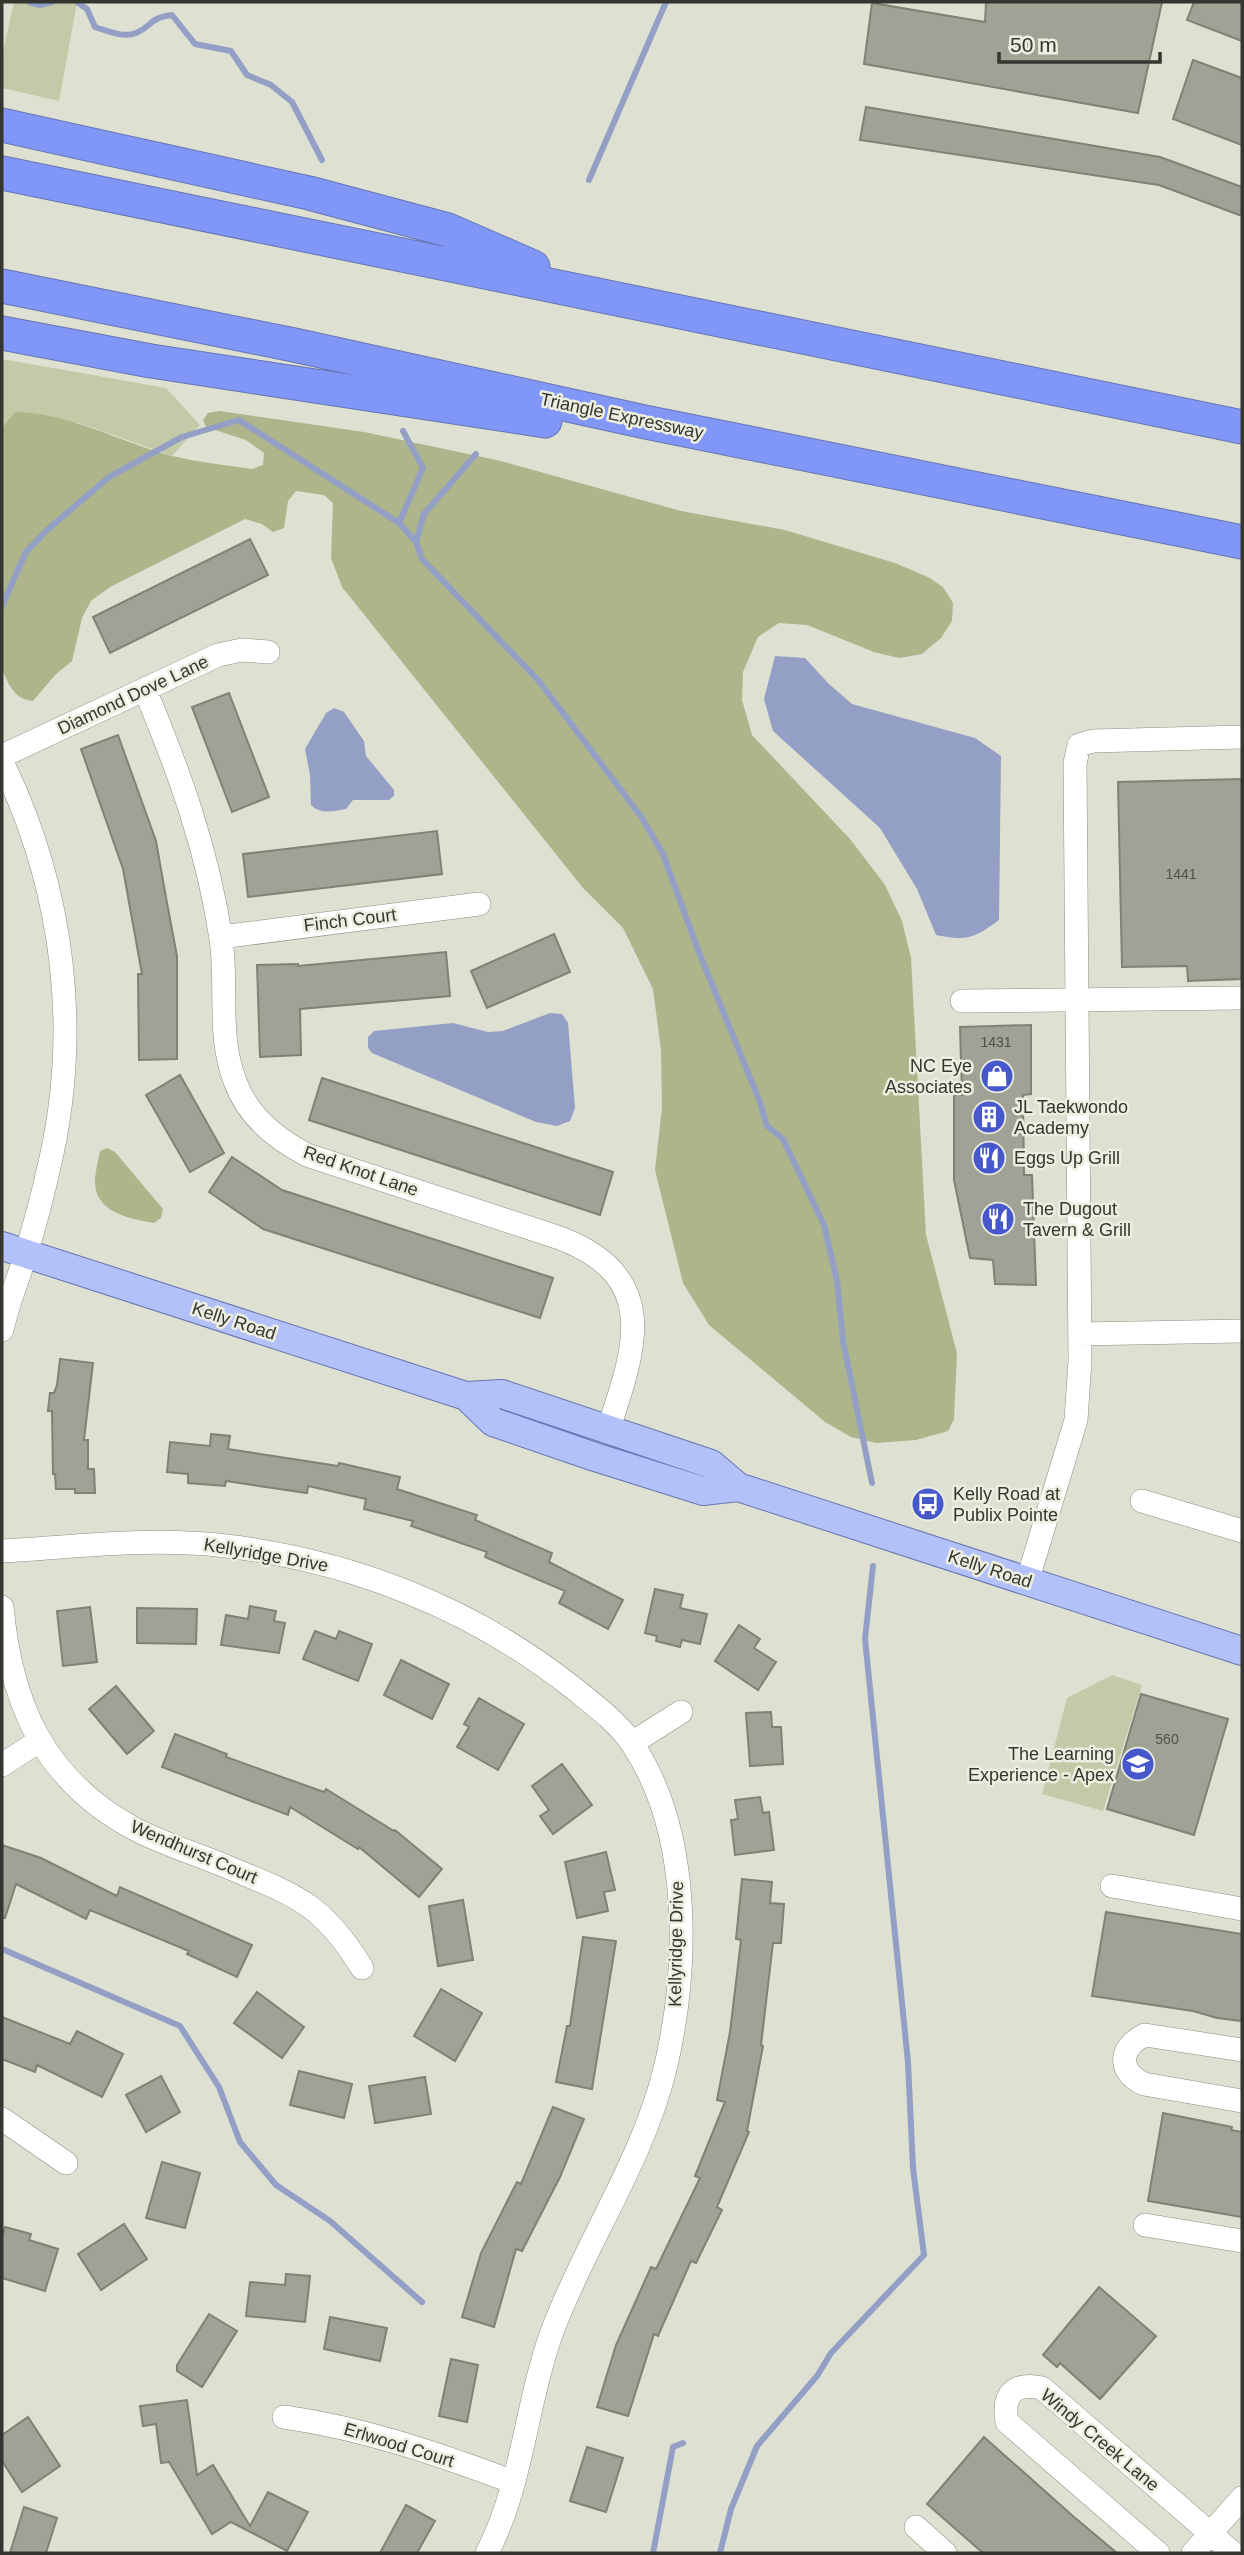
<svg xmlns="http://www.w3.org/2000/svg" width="1244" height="2555" viewBox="0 0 1244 2555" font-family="Helvetica,sans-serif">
	<rect width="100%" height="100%" fill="#dee1d2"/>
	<!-- green -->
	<path fill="#c4caa7" d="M14,2H77L59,101L2,88V56Z
		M2,359L166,388L200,425L172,456L79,423L2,428V431Z
		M1112,1675L1142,1685L1103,1811L1042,1794L1067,1698Z"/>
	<!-- forest -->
	<path fill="#aeb58b" d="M219,411L364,432L501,461L681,511L785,530L895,563L928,577L943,587L953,603L952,621L941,638L922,654L899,658L874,652L807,625L779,623L758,637L743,672L742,700L752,735L850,839L885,885L902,921L911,958L926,1235L957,1353L954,1419L948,1431L916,1440L876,1443L851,1437L825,1422L709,1325L683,1283L655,1170L662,1108L661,1050L653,989L623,928L583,888L342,587L331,558L333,503L324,495L296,491L288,501L284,528L273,532L262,524L245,519L110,587L91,601L82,618L72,661L55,675L33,701C14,699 10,686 2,670V428L15,412C71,413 119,442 172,456C197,462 226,465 252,469L263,465L264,453L246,440L206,427L203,420L208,413Z
		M107,1148L115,1152L163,1209L161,1218L154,1223C131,1219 96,1213 95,1183C95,1173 98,1161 100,1151Z"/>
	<!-- water -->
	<path fill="#939fc5" d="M775,656L805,658L829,684L852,704L975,738L1001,756L999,920C973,939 967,941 936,935L917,889L880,828L773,731L764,699Z
		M334,708L344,712L364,741L366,756L394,790V796L389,800H353L346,809C334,811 321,815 311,805L310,775L305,749L326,713Z
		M550,1013L562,1014L568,1023L575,1108L570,1121L557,1126L536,1122L372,1053L368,1048V1037L374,1031L453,1023L488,1032L503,1031Z"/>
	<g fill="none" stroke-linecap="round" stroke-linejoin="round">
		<!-- stream -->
		<path stroke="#939fc5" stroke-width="6" d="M29,2L40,5L52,2
			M77,2L87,9L95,27C108,31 123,38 136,33C152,27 148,18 172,15L195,44L231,51L247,75L271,85L292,102L322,160
			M589,180L666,2
			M403,431L423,468L399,523L416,542L422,559L538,680L642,818L663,854L698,950L760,1102L767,1126L783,1139L824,1225L837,1281L843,1341L872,1483
			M416,542L424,514L476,454
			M2,606L26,552L47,530L109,477L182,437L239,420L399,523
			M2,1949L180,2026L219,2087L240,2142L276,2185L330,2221L422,2302
			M653,2553L673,2447L683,2443
			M720,2553L731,2509L757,2446L817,2376L831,2353L924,2255L913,2168L908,2062L865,1639L873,1566"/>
	</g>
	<!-- building -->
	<path fill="#9fa294" stroke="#7f8274" stroke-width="2" d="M986,2H1162L1138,113L864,64L872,3L985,22Z
		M1194,2H1242V41L1187,20Z
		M1193,60L1242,78V145L1173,119Z
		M866,107L1160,157L1242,187V216L1159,185L860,140Z
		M250,539L268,575L110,653L93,617Z
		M229,693L269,797L232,812L192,707Z
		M118,735L156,841L167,903L177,956V1059L139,1060L138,974H142L123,869L81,749Z
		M1242,779V979L1188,981L1187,966L1122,967L1118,782Z
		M437,831L442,874L248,897L243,854Z
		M554,934L570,972L487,1008L471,971Z
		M446,952L450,996L300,1009L301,1055L260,1057L257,965L298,964V966Z
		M1031,1025V1094L1023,1095L1024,1175H1032L1036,1285L995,1284L993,1260L970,1258L954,1180V1095H962L960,1027Z
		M180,1075L224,1153L190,1172L146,1095Z
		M322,1078L613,1172L600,1215L309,1120Z
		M232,1157L282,1190L553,1278L540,1318L263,1229L209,1192Z
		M60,1359L93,1363L84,1440H88V1469H94L95,1493H75V1489H56L55,1474H53L52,1411H48L50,1393H54L57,1385Z
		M211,1434L230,1436L228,1449L338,1466L339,1463L400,1477L397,1489L477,1515L475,1520L552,1553L549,1562L623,1600L608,1629L559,1603L565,1591L485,1557L487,1552L411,1526L413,1521L364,1509L366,1499L308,1486L307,1493L226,1481L225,1486L188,1483V1474L167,1472L170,1442L210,1446Z
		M655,1589L683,1595L680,1608L707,1614L700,1644L682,1640L680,1647L656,1641L657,1636L645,1633Z
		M250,1606L276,1611L274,1621L285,1623L279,1653L221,1645L226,1615L248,1619Z
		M90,1607L97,1662L63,1666L57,1611Z
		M137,1608L197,1609L196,1644L137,1643Z
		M739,1625L760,1639L754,1648L776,1662L758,1690L715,1661Z
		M315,1631L336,1639L339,1631L372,1644L358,1681L303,1659Z
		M401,1660L449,1684L432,1719L384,1695Z
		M116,1686L154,1731L127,1754L89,1709Z
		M1141,1694L1228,1719L1194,1835L1107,1809Z
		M479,1698L524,1724L498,1770L457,1747L469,1727L464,1724Z
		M771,1712L772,1727H781L783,1764L750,1766L746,1713Z
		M175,1734L227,1754L226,1757L324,1792L326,1789L394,1831L395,1830L442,1869L419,1897L359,1847L358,1849L290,1807L288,1815L162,1767Z
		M562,1764L592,1805L553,1834L540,1816L549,1810L532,1786Z
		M760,1797L763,1813L769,1812L774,1850L735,1855L731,1820L738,1819L735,1800Z
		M2,1845L41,1858L117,1896L120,1887L252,1945L237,1977L187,1954L189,1951L90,1910L86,1919L16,1884L5,1918H2Z
		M606,1852L615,1890L604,1892L608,1911L577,1918L565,1862Z
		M742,1879L772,1882L770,1903L784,1904L781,1943H773L761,2045L763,2046L747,2131L749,2132L717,2207L722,2210L696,2263L691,2261L658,2336L654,2334L628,2416L597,2407L616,2345L651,2267L656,2269L700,2178L695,2176L725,2102L717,2100L730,2032L741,1940L736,1939Z
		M463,1900L473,1960L438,1966L429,1906Z
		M1106,1912L1242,1934V2021L1217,2018L1193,2011L1092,1996Z
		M583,1937L616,1941L592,2089L556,2082L567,2026H570Z
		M441,1989L482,2013L455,2061L414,2036Z
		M257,1992L304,2027L282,2058L234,2023Z
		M2,2017L70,2044L77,2031L123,2054L102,2097L37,2065L35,2072L2,2059Z
		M299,2071L352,2084L344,2118L290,2105Z
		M161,2076L180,2112L146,2132L126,2095Z
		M425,2077L431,2114L375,2123L369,2086Z
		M553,2107L584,2119L560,2177L522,2251L516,2249L494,2327L462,2317L481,2253L517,2182L521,2184Z
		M1163,2113L1232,2127L1231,2130L1242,2132V2217L1148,2201Z
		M162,2162L200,2173L185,2228L146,2218Z
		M124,2224L147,2259L101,2290L78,2254Z
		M5,2227L31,2234L29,2240L58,2249L45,2291L2,2278V2237Z
		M286,2274L310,2276L305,2322L246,2316L250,2282L285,2285Z
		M1099,2287L1156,2336L1100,2399L1060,2363L1057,2367L1043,2355Z
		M209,2314L237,2331L202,2387L177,2371V2365Z
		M330,2317L387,2328L380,2361L324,2349Z
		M451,2359L478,2365L467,2422L439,2416Z
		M187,2400L197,2475L213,2465L250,2526L268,2492L308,2512L287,2551L231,2522L212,2534L169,2462L161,2463L156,2424L143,2426L140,2406Z
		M28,2417L60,2466L22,2492L2,2461V2435Z
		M984,2437L1074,2517L1117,2553H983L927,2504Z
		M587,2447L623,2458L606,2512L570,2501Z
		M406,2505L435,2521L417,2553H380Z
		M24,2507L57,2518L46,2553H10Z"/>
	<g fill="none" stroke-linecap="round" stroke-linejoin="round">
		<defs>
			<path id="minor" d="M145,690C179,771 208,851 221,939C228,986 217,1035 235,1081C247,1115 276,1139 307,1155L560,1238C662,1277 635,1349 608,1430
				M2,756L218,655L242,650L268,652
				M2,762C64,889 82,1033 48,1171C42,1199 34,1227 26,1254C18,1279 8,1303 2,1330
				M221,937L479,904
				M962,1001L1242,998
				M1080,1334L1242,1331
				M1142,1501L1242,1531
				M2,1551C76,1547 151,1537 226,1546C352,1561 472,1608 572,1687C593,1704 618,1722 633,1745C692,1834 689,1969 665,2069C643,2159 589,2237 555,2324C526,2398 524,2482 487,2553
				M1027,1582L1076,1420L1080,1361L1075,763L1079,745L1093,741L1242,737
				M2,1607C11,1703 43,1778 131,1827C160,1843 194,1853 225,1866C294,1895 321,1901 362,1968
				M632,1743L681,1712
				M2,1765L39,1741
				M1112,1886L1242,1909
				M1242,2050L1145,2035C1119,2047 1117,2072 1144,2084L1242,2101
				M2,2119L66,2163
				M1145,2225L1242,2241
				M284,2417C362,2428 439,2454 513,2482
				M916,2527L945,2553
				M1158,2553L1007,2422C1002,2394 1014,2382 1042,2388L1233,2553
				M1193,2553L1242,2498"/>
			<path id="major" d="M2,1246L466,1396L502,1394L711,1464L738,1487L1242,1651
				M466,1396L493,1422L595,1457L703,1491L738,1487"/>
			<path id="highway" d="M2,125L309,193L448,230L533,267
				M2,173L1242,427
				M2,286L294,345L645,422L1242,542
				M2,333L151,361L545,421"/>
		</defs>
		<!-- minor casing -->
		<use href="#minor" stroke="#8b8e80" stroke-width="24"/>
		<!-- major casing -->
		<use href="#major" stroke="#6675b1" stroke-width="30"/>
		<!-- highway casing -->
		<use href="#highway" stroke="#6675b1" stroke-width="35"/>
		<!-- minor -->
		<use href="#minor" stroke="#fff" stroke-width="23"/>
		<!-- major -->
		<use href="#major" stroke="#b3c1fa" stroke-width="28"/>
		<!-- highway -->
		<use href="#highway" stroke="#8197f7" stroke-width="33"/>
	</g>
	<!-- icons -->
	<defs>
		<symbol id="shop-disc" viewBox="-11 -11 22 22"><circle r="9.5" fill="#4757cc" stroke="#eceedf"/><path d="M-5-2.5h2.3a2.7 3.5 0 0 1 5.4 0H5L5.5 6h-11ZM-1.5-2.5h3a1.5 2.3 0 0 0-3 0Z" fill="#fff"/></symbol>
		<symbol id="building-disc" viewBox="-11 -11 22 22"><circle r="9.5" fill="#4757cc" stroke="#eceedf"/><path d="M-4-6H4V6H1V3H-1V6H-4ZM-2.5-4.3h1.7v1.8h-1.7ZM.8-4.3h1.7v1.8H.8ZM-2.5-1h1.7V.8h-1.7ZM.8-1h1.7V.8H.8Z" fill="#fff"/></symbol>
		<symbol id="restaurant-disc" viewBox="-11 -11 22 22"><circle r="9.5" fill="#4757cc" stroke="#eceedf"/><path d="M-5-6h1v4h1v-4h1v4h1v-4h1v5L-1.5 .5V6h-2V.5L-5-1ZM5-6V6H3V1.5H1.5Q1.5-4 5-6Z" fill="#fff"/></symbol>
		<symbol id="bus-disc" viewBox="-11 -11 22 22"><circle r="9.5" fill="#4757cc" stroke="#eceedf"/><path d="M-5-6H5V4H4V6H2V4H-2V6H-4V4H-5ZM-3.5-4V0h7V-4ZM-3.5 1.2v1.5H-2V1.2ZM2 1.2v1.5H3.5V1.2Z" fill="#fff"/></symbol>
		<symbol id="school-disc" viewBox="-11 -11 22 22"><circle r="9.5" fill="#4757cc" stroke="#eceedf"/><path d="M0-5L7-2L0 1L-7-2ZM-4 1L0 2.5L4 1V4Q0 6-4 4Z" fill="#fff"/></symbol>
	</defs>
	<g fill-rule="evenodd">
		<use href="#shop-disc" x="978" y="1057" width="38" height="38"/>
		<use href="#building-disc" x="970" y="1098" width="38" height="38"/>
		<use href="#restaurant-disc" x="970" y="1139" width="38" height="38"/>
		<use href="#restaurant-disc" x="979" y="1200" width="38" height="38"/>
		<use href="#bus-disc" x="909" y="1485" width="38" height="38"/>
		<use href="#school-disc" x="1119" y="1745" width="38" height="38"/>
	</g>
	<g text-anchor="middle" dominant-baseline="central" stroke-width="5" stroke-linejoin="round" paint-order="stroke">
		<!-- number labels -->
		<g font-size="14" fill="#505149">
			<text x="1181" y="874">1441</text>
			<text x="996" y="1042">1431</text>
			<text x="1167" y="1739">560</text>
		</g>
		<!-- street labels -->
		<g font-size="18" fill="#353630" stroke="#eceedf">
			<text transform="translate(622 416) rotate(12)">Triangle Expressway</text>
			<text transform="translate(133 695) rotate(-25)">Diamond Dove Lane</text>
			<text transform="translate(350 920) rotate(-7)">Finch Court</text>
			<text transform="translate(361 1171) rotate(19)">Red Knot Lane</text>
			<text transform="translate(234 1321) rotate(18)">Kelly Road</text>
			<text transform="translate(266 1555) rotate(10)">Kellyridge Drive</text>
			<text transform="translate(990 1569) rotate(18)">Kelly Road</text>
			<text transform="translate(194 1852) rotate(23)">Wendhurst Court</text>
			<text transform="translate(676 1944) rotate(-89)">Kellyridge Drive</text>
			<text transform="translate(1100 2440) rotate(40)">Windy Creek Lane</text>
			<text transform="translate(399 2445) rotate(17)">Erlwood Court</text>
		</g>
		<!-- poi labels -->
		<g font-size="18" fill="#353630" stroke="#eceedf" text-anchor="start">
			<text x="972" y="1066" text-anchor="end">NC Eye<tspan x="972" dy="21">Associates</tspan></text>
			<text x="1014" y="1107">JL Taekwondo<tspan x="1014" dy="21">Academy</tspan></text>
			<text x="1014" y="1158">Eggs Up Grill</text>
			<text x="1023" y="1209">The Dugout<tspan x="1023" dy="21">Tavern &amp; Grill</tspan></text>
			<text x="953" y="1494">Kelly Road at<tspan x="953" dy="21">Publix Pointe</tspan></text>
			<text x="1114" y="1754" text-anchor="end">The Learning<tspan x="1114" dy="21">Experience - Apex</tspan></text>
		</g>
	</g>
	<!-- border -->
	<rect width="1244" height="2555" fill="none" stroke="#353630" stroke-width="7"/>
	<!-- scale -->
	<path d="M999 52v10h161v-10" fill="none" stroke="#353630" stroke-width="3.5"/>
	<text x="1010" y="52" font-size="21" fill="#353630" stroke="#eceedf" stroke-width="5" paint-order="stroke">50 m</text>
</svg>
